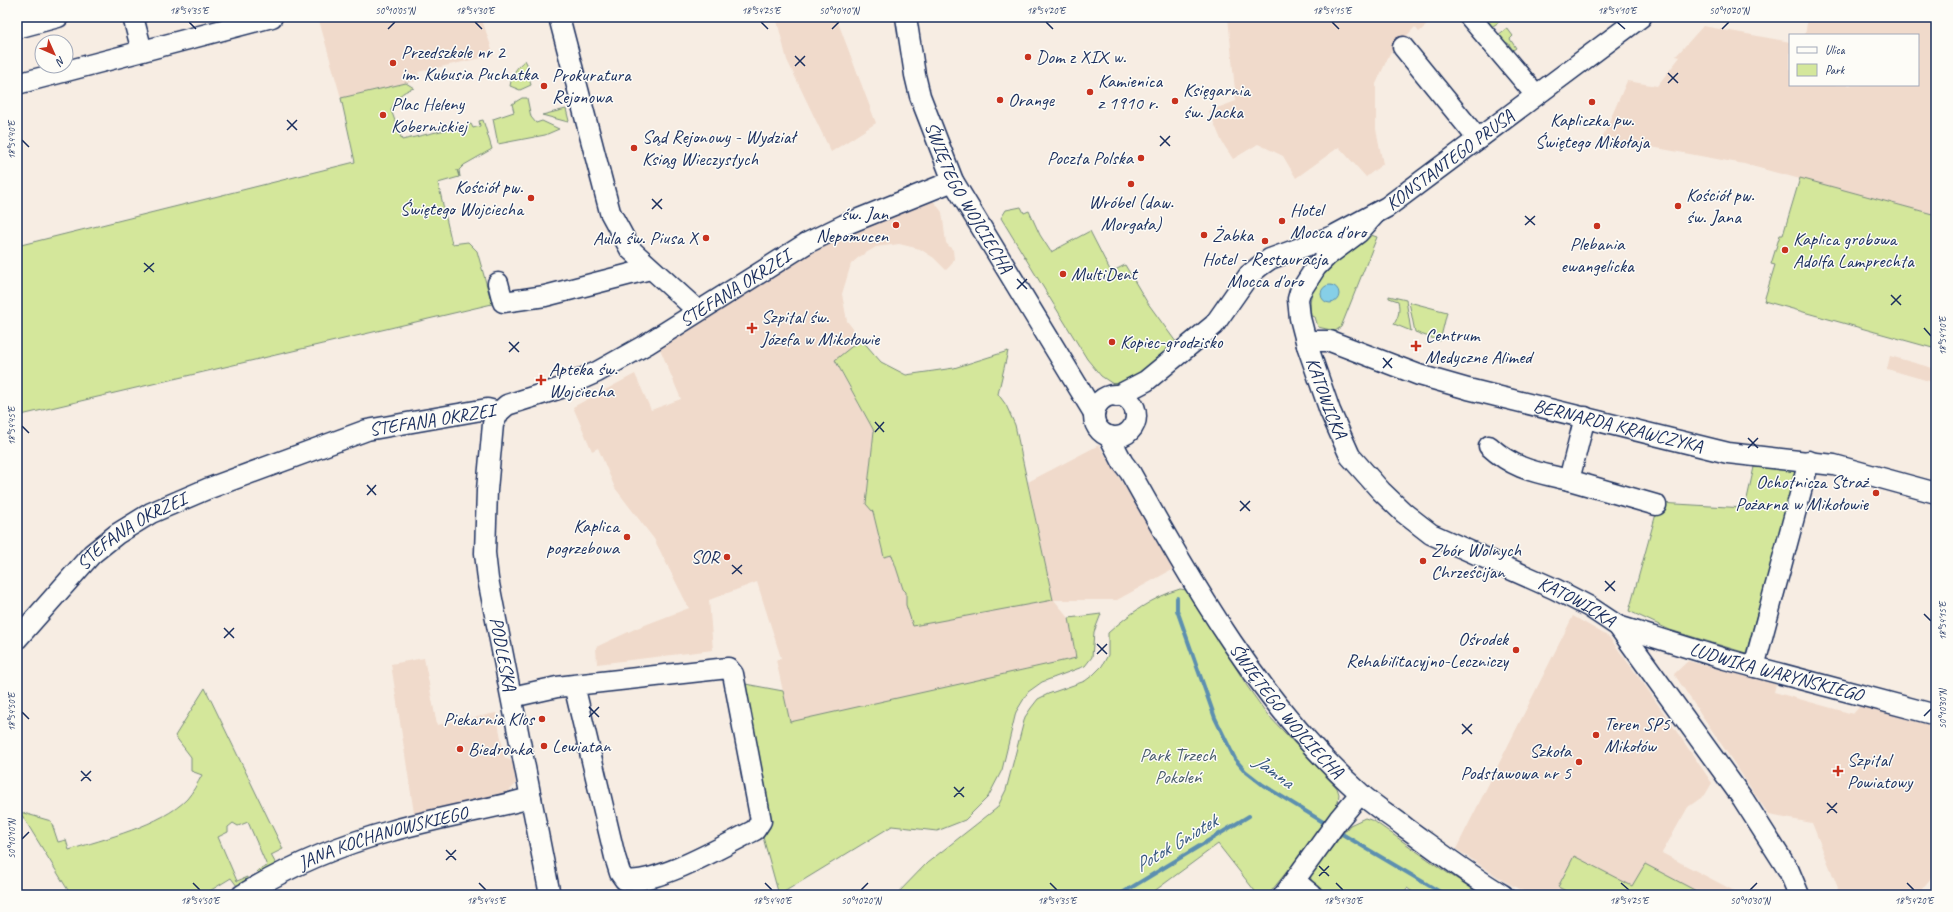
<svg xmlns="http://www.w3.org/2000/svg" width="1953" height="912" viewBox="0 0 1953 912" font-family="Caveat,sans-serif">
	<rect width="100%" height="100%" fill="#f7ede3"/>
	<filter id="ink" filterUnits="userSpaceOnUse"><feTurbulence type="fractalNoise" baseFrequency=".025" numOctaves="2"/><feDisplacementMap in="SourceGraphic" scale="8" xChannelSelector="R" yChannelSelector="G"/><feConvolveMatrix kernelMatrix="1 2 1 2 8 2 1 2 1" color-interpolation-filters="sRGB"/></filter>
	<g filter="url(#ink)">
		<!-- built -->
		<path fill="#f0dacb" d="M318,17H481L494,55L418,72L420,80L341,98Z
			M776,17H836L876,123L831,152L787,60Z
			M1228,17H1426L1424,18L1429,23L1419,32L1415,27L1390,53L1376,84V129L1383,164L1366,177L1339,147L1296,178L1283,156L1258,144L1233,159L1222,142L1209,111L1236,101Z
			M1808,17H1936V215L1744,164L1602,138L1627,81L1657,86L1680,57L1676,56L1703,26L1790,42V85H1918V35H1805Z
			M932,199L942,212L946,243L953,250L954,259L951,265L946,270L934,258L920,249L899,244L876,247L859,257L851,264L842,294L847,321L861,339L835,361L874,431L866,503L873,512L884,557L892,555L903,589L906,592V605L1053,600L1028,482L1099,445L1175,568L1117,600H1054L1069,618L1077,658L790,723L776,660L781,658L757,582L709,600L713,650L597,664L596,647L637,628L689,608L654,539L615,488L598,448L592,451L573,407L635,374L651,410L681,399L658,344L838,235Z
			M1890,356L1936,369V383L1887,369Z
			M1573,616L1609,637L1646,687L1712,783L1705,795L1688,807L1662,853L1742,895H1530L1504,881L1456,849Z
			M424,658L437,725L496,713L505,758L512,761L516,784L507,793L414,813L391,664Z
			M1688,661L1776,684L1774,692L1853,714L1860,706L1936,727V872L1917,895H1834L1838,888L1812,823L1769,815L1674,674Z"/>
		<!-- green -->
		<path fill="#d4e79b" stroke="#788b7c" d="M1480,17H1499L1502,20L1490,28Z
			M1507,28L1513,36L1510,39L1516,48L1513,50L1508,43H1503L1498,35Z
			M525,60L528,66L526,67L531,85L520,90L510,86C512,74 516,68 525,60Z
			M406,83L414,88C401,92 396,98 391,110L402,140L471,124L473,128L480,126L479,121L483,120L492,149L464,165L459,170L460,177L457,170L459,177L438,183L452,244L468,242L477,251L492,304L17,416V246L355,162L341,98Z
			M522,98H527L531,117L536,123L542,121L559,129L545,135L498,144L493,119L514,112L512,104Z
			M566,109L569,121L568,122L542,115Z
			M1800,178L1936,215V349L1764,301L1775,265L1771,264L1780,235H1783Z
			M1021,207L1024,213L1029,211L1040,235L1051,252L1090,231L1111,272L1125,265L1147,302L1176,342L1132,379L1122,385L1113,384L1101,376L1087,359L1001,218L1006,210Z
			M1371,235L1377,237L1341,327L1335,331L1318,327L1315,317L1311,316C1304,273 1341,256 1371,235Z
			M1389,296L1406,300L1411,331L1394,324C1399,316 1400,310 1398,301L1389,298Z
			M1409,302L1447,312L1440,341L1415,332Z
			M861,339L881,362L906,375L954,368L1008,351L998,394L1006,405L1015,425L1053,600L913,626L906,605V592L903,589L892,555L884,557L873,512L866,504L874,431L835,360Z
			M1754,467L1798,470L1746,653L1670,630L1629,611L1659,503L1745,508Z
			M1180,589L1186,590L1192,596L1247,686L1267,714L1337,788L1339,794L1338,803L1310,843L1268,895H1258L1218,844L1149,895H896L927,863L997,808L1006,790L1025,717L1031,708L1038,699L1048,694L1085,681L1093,675L1102,666L1108,655V633C1129,614 1153,597 1180,589Z
			M1101,614L1094,632L1092,657L1085,666L1042,682L1028,692L1016,712L1002,770L988,797L965,820L937,831L892,826L779,895L761,830L740,683L783,691L790,722L1076,658L1069,618Z
			M205,688L283,849L271,855L276,864L259,873L257,871L267,866L248,822L238,826L233,823L228,827V832L218,837L237,881L247,877V879L237,886L231,878L208,892L210,895H71L20,812L51,821L58,842L66,840L69,850C104,839 162,825 187,799C193,792 197,784 202,775L191,771V757L175,736Z
			M1365,818L1374,821L1440,868L1482,895H1417L1407,888L1403,895H1322L1313,888L1310,875L1350,825Z
			M1574,856L1632,886L1645,864L1704,895H1574L1558,887Z"/>
		<!-- water -->
		<path fill="#86cfe7" stroke="#5b8fb0" d="M1321 294a9 9 0 1 1 18 0a9 9 0 1 1-18 0Z"/>
		<g fill="none" stroke-linecap="round" stroke-linejoin="round">
			<!-- stream -->
			<path stroke="#5b8fb0" stroke-width="4" d="M1177,598V610L1215,718L1235,759L1245,771L1263,785L1328,825
				M1337,831L1445,895
				M1119,895L1249,816"/>
			<defs>
				<g id="minor">
					<path d="M133,17L142,51"/>
					<path d="M559,17L610,212L630,249L698,311"/>
					<path id="s1" d="M906,17L915,75L920,96L953,181L1094,413"/>
					<path d="M1470,17L1536,95"/>
					<path d="M17,28L58,17"/>
					<path d="M1403,47L1478,139"/>
					<path d="M17,84L272,17"/>
					<path id="s2" d="M1375,214L1358,233L1327,256L1316,267L1300,292L1298,299L1300,318L1307,345L1330,411L1350,456L1381,491L1404,513L1431,534L1555,589L1588,606L1618,626L1743,799L1789,871L1799,895"/>
					<path d="M498,283L503,302L545,296L650,269"/>
					<path id="s3" d="M1307,345L1313,341H1330L1419,375L1468,389L1728,453L1834,465L1936,493"/>
					<circle cx="1115" cy="416" r="21"/>
					<path id="s4" d="M1117,396L1146,381L1214,325L1249,275L1260,266L1270,259L1333,236L1387,207L1641,17"/>
					<path d="M1585,417L1569,480L1656,505"/>
					<path id="s5" d="M1109,436L1123,463L1130,472C1194,586 1261,705 1360,793C1374,806 1391,816 1406,828C1438,851 1469,875 1503,895"/>
					<path d="M1489,446C1515,470 1536,472 1569,480"/>
					<path id="s6" d="M1618,626L1725,659L1936,715"/>
					<path id="s7" d="M17,639L92,554L117,534L151,513L207,489L367,430L487,409L499,412"/>
					<path d="M1754,667L1809,461"/>
					<path d="M512,697L557,687L574,685L728,668L733,674L761,821L755,830C725,845 657,885 625,880L620,873L615,857L574,685"/>
					<path d="M1295,881L1312,895"/>
					<path id="s8" d="M242,895C288,867 339,845 391,831C437,818 484,810 531,798"/>
					<path id="s9" d="M550,895L488,579L485,553L487,490L493,424L499,412L507,405L561,388L597,372L647,344L807,243L844,225L953,181"/>
					<path d="M1284,895L1339,819L1360,794"/>
				</g>
			</defs>
			<!-- minor casing -->
			<use href="#minor" stroke="#1b2f5e" stroke-width="23"/>
			<!-- minor -->
			<use href="#minor" stroke="#fdfcf7" stroke-width="20"/>
		</g>
	</g>
	<!-- ticks -->
	<path fill="none" stroke="#1b2f5e" stroke-width="1.5" d="M189,22L196,29M475,22L482,29M761,22L768,29M1046,22L1053,29M1332,22L1339,29M1617,22L1625,29M388,29L395,22M832,29L839,22M1722,29L1729,22M795,56L805,66M795,66L805,56M1668,73L1678,83M1668,83L1678,73M287,120L297,130M287,130L297,120M1160,136L1170,146M22,140L29,147M1160,146L1170,136M652,199L662,209M652,209L662,199M1525,216L1535,225M1525,225L1535,216M144,263L154,272M144,272L154,263M1017,279L1027,289M1017,289L1027,279M1891,295L1901,305M1891,305L1901,295M1924,328L1931,336M509,342L519,352M509,352L519,342M1383,358L1392,368M1383,368L1392,358M875,422L884,432M22,426L29,433M875,432L884,422M1748,438L1758,448M1748,448L1758,438M367,485L376,495M367,495L376,485M1240,501L1250,511M1240,511L1250,501M732,565L742,574M732,574L742,565M1605,581L1615,591M1605,591L1615,581M1924,614L1931,621M224,628L234,638M224,638L234,628M1097,644L1107,654M1097,654L1107,644M589,707L599,717M22,712L29,719M1924,716L1931,709M589,717L599,707M1462,724L1472,734M1462,734L1472,724M81,771L91,781M81,781L91,771M954,787L964,797M954,797L964,787M1827,803L1837,813M1827,813L1837,803M22,839L29,832M446,850L456,860M446,860L456,850M1319,866L1329,876M1319,876L1329,866M193,883L200,890M479,883L486,890M765,883L772,890M1050,883L1057,890M1336,883L1343,890M1621,883L1629,890M1907,883L1914,890M861,890L868,883M1750,890L1757,883"/>
	<!-- markers -->
	<g fill="#c8321e" stroke="#fdfcf7" stroke-width="1.5">
		<circle cx="1028" cy="57" r="4"/>
		<circle cx="393" cy="63" r="4"/>
		<circle cx="544" cy="86" r="4"/>
		<circle cx="1090" cy="92" r="4"/>
		<circle cx="1000" cy="100" r="4"/>
		<circle cx="1175" cy="101" r="4"/>
		<circle cx="1592" cy="102" r="4"/>
		<circle cx="383" cy="115" r="4"/>
		<circle cx="634" cy="148" r="4"/>
		<circle cx="1141" cy="158" r="4"/>
		<circle cx="1131" cy="184" r="4"/>
		<circle cx="531" cy="198" r="4"/>
		<circle cx="1678" cy="206" r="4"/>
		<circle cx="1282" cy="221" r="4"/>
		<circle cx="896" cy="225" r="4"/>
		<circle cx="1597" cy="226" r="4"/>
		<circle cx="1204" cy="235" r="4"/>
		<circle cx="706" cy="238" r="4"/>
		<circle cx="1265" cy="241" r="4"/>
		<circle cx="1785" cy="250" r="4"/>
		<circle cx="1063" cy="274" r="4"/>
		<path d="M750 322h4v4h4v4h-4v4h-4v-4h-4v-4h4z"/>
		<circle cx="1112" cy="342" r="4"/>
		<path d="M1414 340h4v4h4v4h-4v4h-4v-4h-4v-4h4z"/>
		<path d="M539 374h4v4h4v4h-4v4h-4v-4h-4v-4h4z"/>
		<circle cx="1876" cy="493" r="4"/>
		<circle cx="627" cy="537" r="4"/>
		<circle cx="727" cy="557" r="4"/>
		<circle cx="1423" cy="561" r="4"/>
		<circle cx="1516" cy="650" r="4"/>
		<circle cx="542" cy="719" r="4"/>
		<circle cx="1596" cy="735" r="4"/>
		<circle cx="544" cy="746" r="4"/>
		<circle cx="460" cy="749" r="4"/>
		<circle cx="1579" cy="762" r="4"/>
		<path d="M1836 765h4v4h4v4h-4v4h-4v-4h-4v-4h4z"/>
	</g>
	<g text-anchor="middle" dominant-baseline="central" stroke-width="3" stroke-linejoin="round" paint-order="stroke">
		<!-- poi labels -->
		<g font-size="19" fill="#1b2f5e" stroke="#fdfcf7" text-anchor="start">
			<text x="401" y="52">Przedszkole nr 2<tspan x="401" dy="22">im. Kubusia Puchatka</tspan></text>
			<text x="1036" y="57">Dom z XIX w.</text>
			<text x="552" y="75">Prokuratura<tspan x="552" dy="22">Rejonowa</tspan></text>
			<text x="1098" y="81">Kamienica<tspan x="1098" dy="22">z 1910 r.</tspan></text>
			<text x="1183" y="90">Księgarnia<tspan x="1183" dy="22">św. Jacka</tspan></text>
			<text x="1008" y="100">Orange</text>
			<text x="391" y="104">Plac Heleny<tspan x="391" dy="22">Kobernickiej</tspan></text>
			<text x="1592" y="120" text-anchor="middle">Kapliczka pw.<tspan x="1592" dy="22">Świętego Mikołaja</tspan></text>
			<text x="642" y="137">Sąd Rejonowy - Wydział<tspan x="642" dy="22">Ksiąg Wieczystych</tspan></text>
			<text x="1133" y="158" text-anchor="end">Poczta Polska</text>
			<text x="523" y="187" text-anchor="end">Kościół pw.<tspan x="523" dy="22">Świętego Wojciecha</tspan></text>
			<text x="1686" y="195">Kościół pw.<tspan x="1686" dy="22">św. Jana</tspan></text>
			<text x="1131" y="202" text-anchor="middle">Wróbel (daw.<tspan x="1131" dy="22">Morgała)</tspan></text>
			<text x="1290" y="210">Hotel<tspan x="1290" dy="22">Mocca d'oro</tspan></text>
			<text x="888" y="214" text-anchor="end">św. Jan<tspan x="888" dy="22">Nepomucen</tspan></text>
			<text x="1212" y="235">Żabka</text>
			<text x="698" y="238" text-anchor="end">Aula św. Piusa X</text>
			<text x="1793" y="239">Kaplica grobowa<tspan x="1793" dy="22">Adolfa Lamprechta</tspan></text>
			<text x="1597" y="244" text-anchor="middle">Plebania<tspan x="1597" dy="22">ewangelicka</tspan></text>
			<text x="1265" y="259" text-anchor="middle">Hotel - Restauracja<tspan x="1265" dy="22">Mocca d'oro</tspan></text>
			<text x="1071" y="274">MultiDent</text>
			<text x="761" y="317">Szpital św.<tspan x="761" dy="22">Józefa w Mikołowie</tspan></text>
			<text x="1425" y="335">Centrum<tspan x="1425" dy="22">Medyczne Alimed</tspan></text>
			<text x="1120" y="342">Kopiec-grodzisko</text>
			<text x="549" y="369">Apteka św.<tspan x="549" dy="22">Wojciecha</tspan></text>
			<text x="1868" y="482" text-anchor="end">Ochotnicza Straż<tspan x="1868" dy="22">Pożarna w Mikołowie</tspan></text>
			<text x="619" y="526" text-anchor="end">Kaplica<tspan x="619" dy="22">pogrzebowa</tspan></text>
			<text x="1431" y="550">Zbór Wolnych<tspan x="1431" dy="22">Chrześcijan</tspan></text>
			<text x="719" y="557" text-anchor="end">SOR</text>
			<text x="1508" y="639" text-anchor="end">Ośrodek<tspan x="1508" dy="22">Rehabilitacyjno-Leczniczy</tspan></text>
			<text x="534" y="719" text-anchor="end">Piekarnia Klos</text>
			<text x="1604" y="724">Teren SP5<tspan x="1604" dy="22">Mikołów</tspan></text>
			<text x="552" y="746">Lewiatan</text>
			<text x="468" y="749">Biedronka</text>
			<text x="1571" y="751" text-anchor="end">Szkoła<tspan x="1571" dy="22">Podstawowa nr 5</tspan></text>
			<text x="1847" y="760">Szpital<tspan x="1847" dy="22">Powiatowy</tspan></text>
		</g>
		<!-- street labels -->
		<g font-size="19" fill="#1b2f5e" stroke="#fdfcf7">
			<text stroke="none"><textPath href="#s4" startOffset="415">KONSTANTEGO PRUSA</textPath></text>
			<text stroke="none"><textPath href="#s1" startOffset="193">ŚWIĘTEGO WOJCIECHA</textPath></text>
			<text stroke="none"><textPath href="#s9" startOffset="759">STEFANA OKRZEI</textPath></text>
			<text stroke="none"><textPath href="#s2" startOffset="220">KATOWICKA</textPath></text>
			<text transform="translate(432 420) rotate(-9)">STEFANA OKRZEI</text>
			<text stroke="none"><textPath href="#s3" startOffset="325">BERNARDA KRAWCZYKA</textPath></text>
			<text stroke="none"><textPath href="#s7" startOffset="159">STEFANA OKRZEI</textPath></text>
			<text stroke="none"><textPath href="#s2" startOffset="556">KATOWICKA</textPath></text>
			<text transform="translate(503 654) rotate(79)">PODLESKA</text>
			<text stroke="none"><textPath href="#s6" startOffset="165">LUDWIKA WARYŃSKIEGO</textPath></text>
			<text stroke="none"><textPath href="#s5" startOffset="328">ŚWIĘTEGO WOJCIECHA</textPath></text>
			<text stroke="none"><textPath href="#s8" startOffset="153">JANA KOCHANOWSKIEGO</textPath></text>
		</g>
		<!-- park labels -->
		<g font-size="19" fill="#495d6d" stroke="#fdfcf7">
			<text x="1178" y="755">Park Trzech<tspan x="1178" dy="22">Pokoleń</tspan></text>
		</g>
		<!-- water labels -->
		<g font-size="20" font-style="italic" fill="#365780" stroke="#fdfcf7">
			<text transform="translate(1274 771) rotate(36)">Jamna</text>
			<text transform="translate(1176 843) rotate(-31)">Potok Gniotek</text>
		</g>
	</g>
	<!-- margin -->
	<rect width="1953" height="912" fill="none" stroke="#fdfcf7" stroke-width="44"/>
	<!-- legend -->
	<rect x="1789" y="34" width="130" height="52" fill="#fdfcf7" stroke="#a3aaba"/>
	<rect x="1797" y="47" width="20" height="6" fill="#fdfcf7" stroke="#a3aaba"/>
	<text x="1825" y="54" font-size="12" fill="#1b2f5e">Ulica</text>
	<rect x="1797" y="64" width="20" height="12" fill="#d4e79b" stroke="#a3aaba"/>
	<text x="1825" y="74" font-size="12" fill="#1b2f5e">Park</text>
	<!-- north arrow -->
	<g transform="translate(54 54) rotate(135)"><circle r="19" fill="#fdfcf7" stroke="#a3aaba"/>
	<path d="M0-3L7 15L0 10L-7 15Z" fill="#c8321e"/>
	<text y="-6" font-size="11" font-weight="bold" text-anchor="middle" fill="#1b2f5e">N</text>
	</g>
	<rect x="22" y="22" width="1909" height="868" fill="none" stroke="#1b2f5e" stroke-width="1.5"/>
	<g font-size="10" text-anchor="middle" fill="#1b2f5e">
		<text x="189" y="14">18°54'35"E</text>
		<text x="395" y="14">50°10'05"N</text>
		<text x="475" y="14">18°54'30"E</text>
		<text x="761" y="14">18°54'25"E</text>
		<text x="839" y="14">50°10'10"N</text>
		<text x="1046" y="14">18°54'20"E</text>
		<text x="1332" y="14">18°54'15"E</text>
		<text x="1617" y="14">18°54'10"E</text>
		<text x="1729" y="14">50°10'20"N</text>
		<text transform="translate(11 140) rotate(-90)" y="4">18°54'40"E</text>
		<text transform="translate(1942 336) rotate(-90)" y="4">18°54'10"E</text>
		<text transform="translate(11 426) rotate(-90)" y="4">18°54'45"E</text>
		<text transform="translate(1942 621) rotate(-90)" y="4">18°54'15"E</text>
		<text transform="translate(1942 709) rotate(-90)" y="4">50°10'30"N</text>
		<text transform="translate(11 712) rotate(-90)" y="4">18°54'50"E</text>
		<text transform="translate(11 839) rotate(-90)" y="4">50°10'10"N</text>
		<text x="200" y="904">18°54'50"E</text>
		<text x="486" y="904">18°54'45"E</text>
		<text x="772" y="904">18°54'40"E</text>
		<text x="861" y="904">50°10'20"N</text>
		<text x="1057" y="904">18°54'35"E</text>
		<text x="1343" y="904">18°54'30"E</text>
		<text x="1629" y="904">18°54'25"E</text>
		<text x="1750" y="904">50°10'30"N</text>
		<text x="1914" y="904">18°54'20"E</text>
	</g>
</svg>
